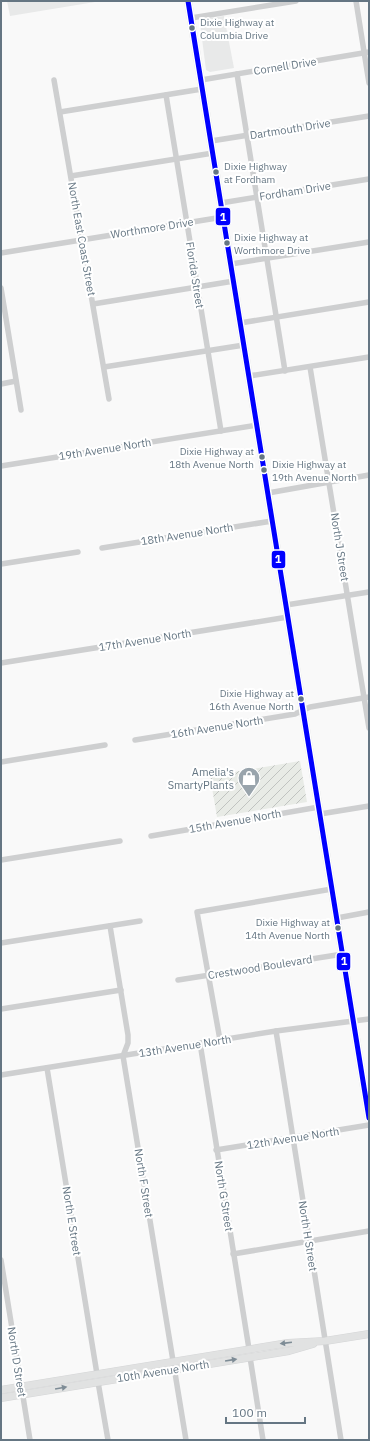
<svg xmlns="http://www.w3.org/2000/svg" width="370" height="1441" font-family="'IBM Plex Sans',sans-serif">
	<style>
		.built { fill: #e8e9e9 }
		.garden { fill: url(#garden-furrows) }
		.lines { fill: none; stroke-linecap: round; stroke-linejoin: round }
		.major-casing { stroke: #d5d6d7; stroke-width: 8 }
		.minor { stroke: #cecfd0; stroke-width: 5.5 }
		.major { stroke: #e1e2e2; stroke-width: 7 }
		.bus-1-casing { stroke: #fff; stroke-width: 8 }
		.bus-1 { stroke: #00f; stroke-width: 5 }
		.oneway { fill: #7e8c96 }
		.bus-dot { fill: #657683; stroke: #fff; stroke-width: 1.5 }
		.labels { text-anchor: middle; dominant-baseline: central; stroke-width: 4; stroke-linejoin: round; paint-order: stroke }
		.bus-label { font-size: 10px; fill: #657683; stroke: #fff; text-anchor: start }
		.street-label { font-size: 11px; fill: #657683; stroke: #fff }
		.poi-label { font-size: 11px; fill: #657683; stroke: #fff; text-anchor: end }
		.line-badge { stroke: #fff; stroke-width: 1.5 }
		.badge-label { font-size: 11px; text-anchor: middle; font-weight: bold; fill: #fff }
	</style>
	<defs>
		<pattern id="garden-furrows" width="10" height="10" patternUnits="userSpaceOnUse"><rect width="10" height="10" fill="#e8ebe6"/><path d="M-1 1l2-2M0 10L10 0M9 11l2-2" fill="none" stroke="#c0c3c0"/></pattern>
	</defs>
	<rect width="100%" height="100%" fill="#f9f9f9"/>
	<g class="built">
		<polygon points="7,1 101,1 10,16"/>
		<polygon points="224,16 234,68 210,72 206,70 200,23 203,19"/>
	</g>
	<polygon class="garden" points="300,761 307,802 217,817 210,776"/>
	<g class="lines">
		<g class="major-casing">
			<g id="major">
				<polyline points="188,1 369,1118"/>
				<polyline points="1,1390 288,1343 325,1341 369,1334"/>
				<polyline points="1,1398 289,1351 313,1344"/>
			</g>
		</g>
		<g class="minor">
			<polyline points="356,1 369,83"/>
			<polyline points="191,18 296,1"/>
			<polyline points="237,74 285,371"/>
			<polyline points="54,80 109,399"/>
			<polyline points="201,80 369,52"/>
			<polyline points="166,95 221,431"/>
			<polyline points="60,112 202,89"/>
			<polyline points="211,141 369,116"/>
			<polyline points="71,176 213,153"/>
			<polyline points="221,203 369,179"/>
			<polyline points="1,253 223,217"/>
			<polyline points="231,264 369,242"/>
			<polyline points="1,288 21,410"/>
			<polyline points="93,304 234,281"/>
			<polyline points="240,323 369,302"/>
			<polyline points="104,367 244,345"/>
			<polyline points="310,367 369,728"/>
			<polyline points="249,376 369,357"/>
			<polyline points="1,384 16,381"/>
			<polyline points="1,466 257,425"/>
			<polyline points="268,493 369,475"/>
			<polyline points="102,548 272,521"/>
			<polyline points="1,564 78,552"/>
			<polyline points="286,605 369,592"/>
			<polyline points="1,663 288,617"/>
			<polyline points="135,740 295,714 310,707 369,697"/>
			<polyline points="1,762 105,745"/>
			<polyline points="320,814 369,806"/>
			<polyline points="151,836 319,807"/>
			<polyline points="1,860 120,841"/>
			<polyline points="337,918 369,912"/>
			<polyline points="110,926 128,1035 128,1043 123,1056 186,1440"/>
			<polyline points="1,943 140,921"/>
			<polyline points="178,980 343,954"/>
			<polyline points="1,1009 121,990"/>
			<polyline points="276,1031 341,1440"/>
			<polyline points="220,1040 197,912 332,889"/>
			<polyline points="200,1043 249,1349"/>
			<polyline points="47,1068 97,1374"/>
			<polyline points="1,1075 276,1031 369,1019"/>
			<polyline points="216,1150 369,1125"/>
			<polyline points="233,1254 369,1231"/>
			<polyline points="1,1260 30,1440"/>
			<polyline points="250,1357 263,1440"/>
			<polyline points="98,1382 108,1440"/>
		</g>
		<use href="#major" class="major"/>
		<g class="bus-1-casing">
			<polyline id="bus-1" points="188,1 369,1118"/>
		</g>
		<use href="#bus-1" class="bus-1"/>
	</g>
	<defs><path id="oneway-solid" d="M-6-.8H1V-3.2L6.5 0L1 3.2V.8H-6Z"/></defs>
	<g class="oneway">
		<use href="#oneway-solid" transform="translate(286 1343) rotate(173)"/>
		<use href="#oneway-solid" transform="translate(231 1360) rotate(-9)"/>
		<use href="#oneway-solid" transform="translate(61 1388) rotate(-10)"/>
	</g>
	<defs>
		<g id="shop-pin" transform="scale(1.15)"><path d="M0 17L-7.5 6A9.5 9.5 0 1 1 7.5 6Z" fill="#99a4ac" stroke="#fff"/><path d="M-5-2.5h2.3a2.7 3.5 0 0 1 5.4 0H5L5.5 6h-11ZM-1.5-2.5h3a1.5 2.3 0 0 0-3 0Z" fill="#fff"/></g>
	</defs>
	<g fill-rule="evenodd">
		<use href="#shop-pin" x="249" y="778"/>
	</g>
	<g class="bus-dot">
		<circle cx="192" cy="28" r="3.5"/>
		<circle cx="216" cy="172" r="3.5"/>
		<circle cx="227" cy="243" r="3.5"/>
		<circle cx="262" cy="457" r="3.5"/>
		<circle cx="264" cy="470" r="3.5"/>
		<circle cx="301" cy="699" r="3.5"/>
		<circle cx="338" cy="928" r="3.5"/>
	</g>
	<g class="labels">
		<g class="bus-label">
			<text x="200" y="22">Dixie Highway at<tspan x="200" dy="13">Columbia Drive</tspan></text>
			<text x="224" y="166">Dixie Highway<tspan x="224" dy="13">at Fordham</tspan></text>
			<text x="234" y="237">Dixie Highway at<tspan x="234" dy="13">Worthmore Drive</tspan></text>
			<text x="254" y="451" text-anchor="end">Dixie Highway at<tspan x="254" dy="13">18th Avenue North</tspan></text>
			<text x="272" y="464">Dixie Highway at<tspan x="272" dy="13">19th Avenue North</tspan></text>
			<text x="294" y="693" text-anchor="end">Dixie Highway at<tspan x="294" dy="13">16th Avenue North</tspan></text>
			<text x="330" y="922" text-anchor="end">Dixie Highway at<tspan x="330" dy="13">14th Avenue North</tspan></text>
		</g>
		<g class="street-label">
			<text transform="translate(285 66) rotate(-9)">Cornell Drive</text>
			<text transform="translate(290 129) rotate(-9)">Dartmouth Drive</text>
			<text transform="translate(295 191) rotate(-9)">Fordham Drive</text>
			<text transform="translate(152 228) rotate(-9)">Worthmore Drive</text>
			<text transform="translate(82 239) rotate(80)">North East Coast Street</text>
			<text transform="translate(195 275) rotate(81)">Florida Street</text>
			<text transform="translate(105 449) rotate(-9)">19th Avenue North</text>
			<text transform="translate(187 534) rotate(-9)">18th Avenue North</text>
			<text transform="translate(340 547) rotate(81)">North J Street</text>
			<text transform="translate(145 640) rotate(-9)">17th Avenue North</text>
			<text transform="translate(217 727) rotate(-9)">16th Avenue North</text>
			<text transform="translate(235 821) rotate(-10)">15th Avenue North</text>
			<text transform="translate(260 967) rotate(-9)">Crestwood Boulevard</text>
			<text transform="translate(185 1046) rotate(-9)">13th Avenue North</text>
			<text transform="translate(293 1138) rotate(-9)">12th Avenue North</text>
			<text transform="translate(144 1183) rotate(81)">North F Street</text>
			<text transform="translate(224 1196) rotate(81)">North G Street</text>
			<text transform="translate(72 1221) rotate(81)">North E Street</text>
			<text transform="translate(308 1236) rotate(81)">North H Street</text>
			<text transform="translate(17 1362) rotate(81)">North D Street</text>
			<text transform="translate(163 1371) rotate(-9)">10th Avenue North</text>
		</g>
		<g class="poi-label">
			<text x="234" y="772">Amelia's<tspan x="234" dy="13">SmartyPlants</tspan></text>
		</g>
	</g>
	<g class="line-badge">
		<rect x="215" y="207" width="16" height="19" rx="4" fill="#00f"/>
		<rect x="271" y="550" width="15" height="19" rx="4" fill="#00f"/>
		<rect x="336" y="952" width="15" height="19" rx="4" fill="#00f"/>
	</g>
	<g class="badge-label">
		<text x="223" y="221">1</text>
		<text x="278" y="563">1</text>
		<text x="344" y="965">1</text>
	</g>
	<rect width="370" height="1441" fill="none" stroke="#657683" stroke-width="4"/>
	<path d="M226 1417v6h79v-6" fill="none" stroke="#657683" stroke-width="2"/>
	<text x="232" y="1417" font-size="12" fill="#657683" stroke="#ffffff" stroke-width="3" paint-order="stroke">100 m</text>
</svg>
